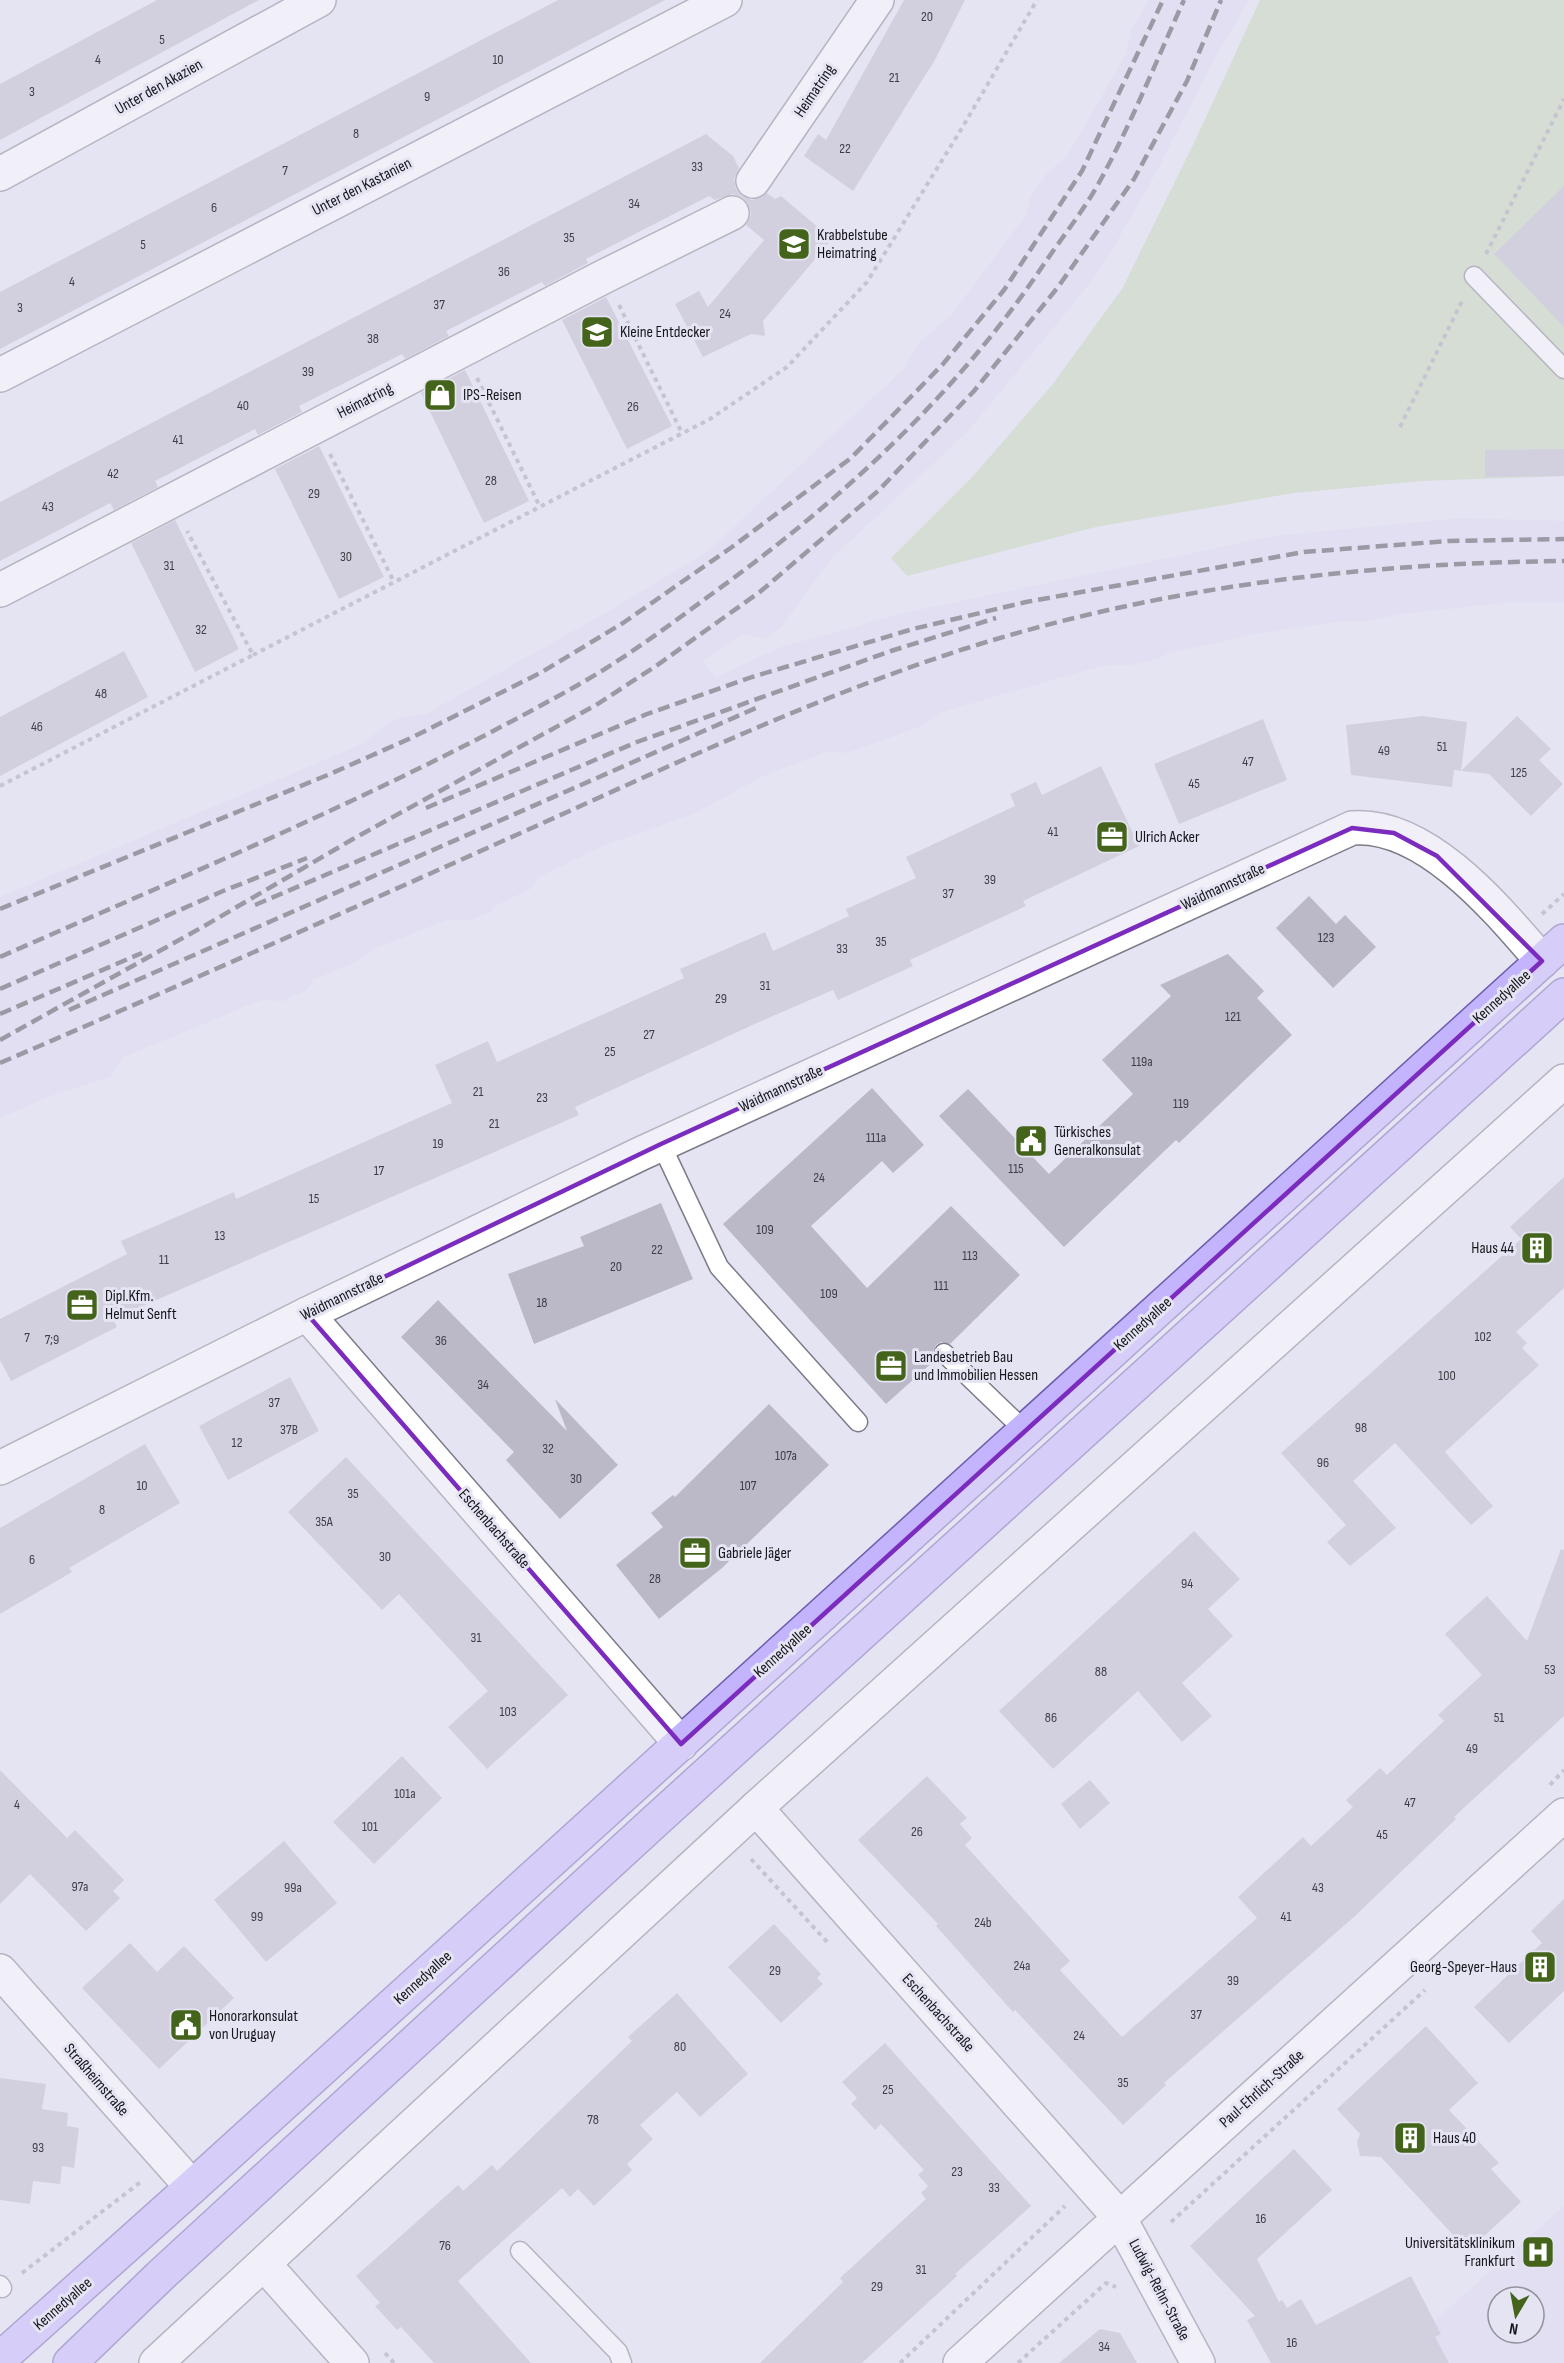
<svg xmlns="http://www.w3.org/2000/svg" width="1564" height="2363" font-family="'Sofia Sans Condensed',sans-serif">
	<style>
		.built { fill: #dcd9ef; fill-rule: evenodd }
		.green { fill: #c1d6b0 }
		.building { fill: #bbb9c8 }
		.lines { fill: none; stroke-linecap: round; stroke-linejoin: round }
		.service-casing { stroke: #7c7b88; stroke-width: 21 }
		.minor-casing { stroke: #7c7b88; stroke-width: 36 }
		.primary-casing { stroke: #6d5cae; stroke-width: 36 }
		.path { stroke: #9e9da9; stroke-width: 4; stroke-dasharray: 4.5 4.5; stroke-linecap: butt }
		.service { stroke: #fff; stroke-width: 18 }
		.minor { stroke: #fff; stroke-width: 33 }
		.primary { stroke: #c4b4fe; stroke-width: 33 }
		.rail { stroke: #3f3e45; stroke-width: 4.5; stroke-dasharray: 12 6; stroke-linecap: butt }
		.marked { fill: none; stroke: #7b2cbf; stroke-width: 4.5; stroke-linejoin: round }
		.labels { text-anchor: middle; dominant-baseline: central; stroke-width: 6; stroke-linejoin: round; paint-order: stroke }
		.number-label { font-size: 14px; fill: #3f3e46 }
		.street-label { font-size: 16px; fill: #16151a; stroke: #e5e4f3 }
		.poi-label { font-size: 16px; fill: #16151a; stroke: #e5e4f3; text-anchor: start }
	</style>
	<rect width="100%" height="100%" fill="#e5e4f3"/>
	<g class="built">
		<polygon points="1149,0 1249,0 1218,52 1153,178 1108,257 1083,292 967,432 831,559 781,627 765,639 744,634 702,661 716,677 784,646 908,612 1274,536 1461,518 1564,521 1564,602 1504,603 1400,614 1364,622 1340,621 1251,635 1169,653 1157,659 1131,665 1105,665 942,712 922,726 847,753 828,751 761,777 694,814 602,846 539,877 530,889 495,906 490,912 471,920 447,920 376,948 357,961 313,980 308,989 283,1001 261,1000 124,1057 110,1077 55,1094 0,1118 0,897 362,744 384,726 402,717 426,714 616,607 708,551 905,368 917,345 953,313 1026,215 1031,196 1049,171 1066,158 1126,54 1132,28"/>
		<path d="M 1564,2206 L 1564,2363 L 1387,2363 ZM 1498,2297 L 1534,2297 L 1534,2333 L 1498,2333 Z"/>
	</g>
	<polygon class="green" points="1260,0 1564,0 1564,476 1422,481 1294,493 1096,527 907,576 891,558 974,475 1052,385 1122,289 1194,143"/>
	<g class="building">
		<polygon points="157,0 259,0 0,140 0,84"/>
		<polygon points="558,0 665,0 0,349 0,292"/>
		<polygon points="904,0 965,0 936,58 853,191 804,156 818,134 826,140"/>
		<polygon points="706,134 733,156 739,168 734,179 736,189 742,196 752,200 767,193 775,199 781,196 832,239 763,321 765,336 751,334 703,357 675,304 699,291 708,307 764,240 746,225 751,214 748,204 743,198 733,194 715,200 709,196 586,259 588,263 545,286 542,282 446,331 449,336 405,359 402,354 299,406 302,412 258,435 255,429 155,481 158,487 114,510 110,503 0,561 0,502"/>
		<polygon points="1564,186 1564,327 1494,254"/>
		<polygon points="606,297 672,426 627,449 562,320"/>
		<polygon points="465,370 529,501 484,523 421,393"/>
		<polygon points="319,446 384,577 339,599 275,469"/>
		<polygon points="1564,449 1564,476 1485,477 1485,450"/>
		<polygon points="175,520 239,649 195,672 131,543"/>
		<polygon points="124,651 148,697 0,776 0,717"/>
		<polygon points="1423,716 1467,722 1461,771 1517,716 1551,749 1539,760 1563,784 1531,816 1489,774 1454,770 1452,787 1351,775 1346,725"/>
		<polygon points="1263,719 1287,780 1179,824 1154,764"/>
		<polygon points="1101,766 1139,846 1023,901 1026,906 910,960 913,966 838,1000 833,990 759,1022 575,1107 579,1115 113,1319 117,1327 11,1381 0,1360 0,1319 127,1254 121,1241 234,1192 236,1199 452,1103 435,1065 488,1041 497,1062 684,978 680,969 765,932 773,951 849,916 846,909 916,878 906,857 1015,806 1010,794 1036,782 1042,795"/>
		<polygon points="1309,896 1336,924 1345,915 1376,947 1333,988 1276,928"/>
		<polygon points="1228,954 1264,991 1257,998 1292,1035 1179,1143 1176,1140 1064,1247 939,1116 968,1089 1049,1174 1133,1094 1102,1060 1171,996 1160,985"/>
		<polygon points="872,1088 924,1145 893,1173 882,1161 811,1226 867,1288 951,1206 1020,1275 950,1344 941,1342 936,1345 933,1351 934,1361 886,1404 723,1224"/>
		<polygon points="1564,1177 1564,1288 1516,1332 1527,1343 1522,1348 1539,1365 1445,1452 1493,1506 1471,1525 1395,1443 1353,1481 1396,1528 1350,1566 1327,1542 1346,1525 1281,1453 1521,1239 1510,1227"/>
		<polygon points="661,1203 693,1279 534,1344 508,1274 584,1246 580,1237"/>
		<polygon points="438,1300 567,1431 555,1399 618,1465 560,1519 506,1460 514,1452 401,1337"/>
		<polygon points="290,1377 319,1431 228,1480 199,1426"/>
		<polygon points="769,1404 829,1465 722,1568 659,1619 616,1565 663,1527 651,1513 673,1495 675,1497"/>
		<polygon points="145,1444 180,1503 69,1568 72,1572 0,1614 0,1528"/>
		<polygon points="346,1457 568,1695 487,1769 448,1727 488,1691 399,1594 382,1610 288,1512"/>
		<polygon points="1194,1531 1240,1579 1208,1609 1233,1636 1182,1683 1212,1716 1182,1742 1138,1691 1053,1769 999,1711"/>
		<polygon points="1561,1549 1564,1550 1564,1716 1454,1817 1456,1819 1355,1916 1164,2083 1166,2085 1123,2125 1015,2010 1013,2012 936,1926 938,1924 858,1840 927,1776 967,1818 960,1824 972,1838 965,1845 1070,1961 1060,1970 1122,2037 1257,1918 1238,1897 1303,1837 1311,1846 1353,1807 1346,1800 1380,1768 1387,1775 1444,1721 1438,1715 1482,1675 1445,1634 1487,1596 1527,1641"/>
		<polygon points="402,1756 442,1798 374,1864 333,1822"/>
		<polygon points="0,1770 67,1838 75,1830 124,1880 113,1891 120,1898 86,1931 30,1874 0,1904"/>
		<polygon points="1090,1780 1110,1803 1080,1829 1061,1804"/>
		<polygon points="284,1841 337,1903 266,1962 214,1900"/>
		<polygon points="1564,1899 1564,1991 1509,2043 1474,2007 1542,1943 1531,1931"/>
		<polygon points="774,1924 821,1974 817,1978 823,1984 781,2023 728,1967"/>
		<polygon points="130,1943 157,1972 184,1946 234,1998 159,2069 82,1988"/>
		<polygon points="677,1993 748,2074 700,2117 677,2092 640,2125 653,2139 627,2164 632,2170 594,2206 578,2189 570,2197 562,2188 458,2281 531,2363 434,2363 401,2327 397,2330 375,2306 380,2303 356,2276 458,2185 463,2191 492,2165 497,2171 632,2041 628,2037"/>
		<polygon points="1426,2026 1478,2083 1449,2110 1499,2163 1491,2169 1521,2202 1468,2251 1381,2157 1360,2156 1357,2142 1360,2134 1337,2109"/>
		<polygon points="885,2043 1031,2206 955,2274 957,2276 862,2363 760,2363 843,2282 840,2278 926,2199 921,2193 928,2186 918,2175 924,2170 881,2124 875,2130 851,2104 857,2098 842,2082"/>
		<polygon points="0,2078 46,2084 42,2109 68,2113 67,2126 79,2128 74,2168 62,2166 60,2184 33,2181 30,2204 0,2200"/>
		<polygon points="1294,2149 1332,2190 1257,2259 1279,2302 1282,2300 1287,2308 1301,2299 1316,2325 1411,2276 1441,2334 1435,2337 1449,2363 1271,2363 1247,2320 1255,2316 1190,2246"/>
		<polygon points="1100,2329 1120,2333 1137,2363 1059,2363"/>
	</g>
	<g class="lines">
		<g class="service-casing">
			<g id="service">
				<polyline points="1474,276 1564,369"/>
				<polyline points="661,1144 719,1267 858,1422"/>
				<polyline points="944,1353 1025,1431"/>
				<polyline points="520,2251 618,2352 622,2363"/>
				<polyline points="0,2285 2,2288"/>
			</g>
		</g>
		<g class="minor-casing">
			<g id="minor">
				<polyline points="0,174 319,0"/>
				<polyline points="753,181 877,0"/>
				<polyline points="0,375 725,0"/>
				<polyline points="0,590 605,276 732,213"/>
				<polyline points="307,1314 681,1744"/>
				<path d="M 0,1468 L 307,1314 L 640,1154 L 1352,828 C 1426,822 1498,910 1542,961"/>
				<polyline points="756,1808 1119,2217 1198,2363"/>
				<polyline points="0,1971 192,2187"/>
				<polyline points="264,2264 352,2363"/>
				<polyline points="156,2363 756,1808 1564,1081"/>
				<polyline points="960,2363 1564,1815"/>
			</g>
		</g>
		<g class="primary-casing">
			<g id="primary">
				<polyline points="0,2359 192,2187 1564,941"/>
				<polyline points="70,2363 160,2276 654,1822 1564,995"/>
			</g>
		</g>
		<g class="path">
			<polyline points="1486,254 1564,99"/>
			<polyline points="619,305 682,433"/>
			<polyline points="477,378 540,507"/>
			<polyline points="1400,427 1462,301"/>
			<polyline points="330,454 394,582"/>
			<polyline points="253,655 710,419 787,367 867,282 962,128 1037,0"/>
			<polyline points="0,786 253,655 187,531"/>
			<polyline points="1542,914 1564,894"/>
			<polyline points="1550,1785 1564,1770"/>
			<polyline points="751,1859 829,1944"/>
			<polyline points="1171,2222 1425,1990"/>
			<polyline points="22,2273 142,2181"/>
			<polyline points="385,2353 394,2363"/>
			<polyline points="900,2363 1065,2206"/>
			<polyline points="1018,2363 1106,2283 1116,2287"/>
		</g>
		<use href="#service" class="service"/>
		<use href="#minor" class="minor"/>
		<use href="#primary" class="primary"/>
		<g class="rail">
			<polyline points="426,808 647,714 752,677 913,629 1026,602 1304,552 1448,541 1564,539"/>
			<polyline points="255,905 637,742 891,651 996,618"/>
			<polyline points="0,909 330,774 411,738 542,672 623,623 732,547 851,458 943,364 1004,290 1082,171 1163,0"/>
			<path d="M 0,957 C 195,871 392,790 578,685 C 624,659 667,627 709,596 C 838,503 955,397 1044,264 C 1063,236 1085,209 1101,179 C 1132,122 1157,59 1184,0"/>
			<polyline points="0,989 223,891 307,858"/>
			<polyline points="69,1010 756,708"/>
			<polyline points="0,1014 142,953"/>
			<polyline points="0,1040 206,925 353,839 596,705 656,666 761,591 878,491 974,391 1058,287 1134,179 1187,81 1221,0"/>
			<path d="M 0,1063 C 179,986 356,907 534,827 C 676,763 816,697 964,649 C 1158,587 1362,563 1564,561"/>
		</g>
	</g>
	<path d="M0 0H1564V2363H0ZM 1352,828 L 1394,833 L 1437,856 L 1542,961 L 681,1744 L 307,1314 L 661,1144 Z" fill="#e5e4f3" fill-opacity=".55" fill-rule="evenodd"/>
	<path class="marked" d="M 1352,828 L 1394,833 L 1437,856 L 1542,961 L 681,1744 L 307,1314 L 661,1144 Z"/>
	<defs>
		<g id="school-square" transform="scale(1.725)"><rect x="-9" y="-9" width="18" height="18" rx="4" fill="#43641a" stroke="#e5e4f3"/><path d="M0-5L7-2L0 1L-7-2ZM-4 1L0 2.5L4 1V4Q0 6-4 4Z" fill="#fff"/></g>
		<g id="shop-square" transform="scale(1.725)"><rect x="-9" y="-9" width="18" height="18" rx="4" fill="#43641a" stroke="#e5e4f3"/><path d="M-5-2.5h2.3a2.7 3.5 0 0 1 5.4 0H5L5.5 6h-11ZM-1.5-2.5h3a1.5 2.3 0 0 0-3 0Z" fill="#fff"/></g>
		<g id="office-square" transform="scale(1.725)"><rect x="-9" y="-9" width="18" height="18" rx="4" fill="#43641a" stroke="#e5e4f3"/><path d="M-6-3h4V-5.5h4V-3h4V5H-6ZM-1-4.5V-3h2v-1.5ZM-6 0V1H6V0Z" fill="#fff"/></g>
		<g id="civic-square" transform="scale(1.725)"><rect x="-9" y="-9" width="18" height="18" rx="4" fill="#43641a" stroke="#e5e4f3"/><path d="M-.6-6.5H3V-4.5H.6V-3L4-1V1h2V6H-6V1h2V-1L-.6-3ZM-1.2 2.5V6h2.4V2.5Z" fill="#fff"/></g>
		<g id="building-square" transform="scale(1.725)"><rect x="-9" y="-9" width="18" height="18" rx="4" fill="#43641a" stroke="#e5e4f3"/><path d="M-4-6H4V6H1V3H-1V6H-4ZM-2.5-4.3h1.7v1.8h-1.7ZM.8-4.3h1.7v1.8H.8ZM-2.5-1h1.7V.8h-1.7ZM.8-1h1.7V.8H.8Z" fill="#fff"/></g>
		<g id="hospital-square" transform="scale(1.725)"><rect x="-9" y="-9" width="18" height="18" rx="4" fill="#43641a" stroke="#e5e4f3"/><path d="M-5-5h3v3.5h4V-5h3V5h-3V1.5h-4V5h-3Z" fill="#fff"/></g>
	</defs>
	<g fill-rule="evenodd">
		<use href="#school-square" x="794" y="244"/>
		<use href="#school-square" x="597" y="332"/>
		<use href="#shop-square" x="440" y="395"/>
		<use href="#office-square" x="1112" y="837"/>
		<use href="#civic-square" x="1031" y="1141"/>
		<use href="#building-square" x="1537" y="1248"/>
		<use href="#office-square" x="82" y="1305"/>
		<use href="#office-square" x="891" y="1366"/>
		<use href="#office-square" x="695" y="1553"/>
		<use href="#building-square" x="1540" y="1967"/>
		<use href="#civic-square" x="186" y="2025"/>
		<use href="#building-square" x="1410" y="2138"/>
		<use href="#hospital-square" x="1538" y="2252"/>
	</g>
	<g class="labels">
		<g class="number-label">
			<text x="927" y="16">20</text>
			<text x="162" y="39">5</text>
			<text x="98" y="59">4</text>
			<text x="498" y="59">10</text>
			<text x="894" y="77">21</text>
			<text x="32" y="91">3</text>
			<text x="427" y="96">9</text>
			<text x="356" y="133">8</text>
			<text x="845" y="148">22</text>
			<text x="697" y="166">33</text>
			<text x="285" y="170">7</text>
			<text x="634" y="203">34</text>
			<text x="214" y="207">6</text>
			<text x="569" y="237">35</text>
			<text x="143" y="244">5</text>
			<text x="504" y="271">36</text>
			<text x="72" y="281">4</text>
			<text x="439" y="304">37</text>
			<text x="20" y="307">3</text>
			<text x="725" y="313">24</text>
			<text x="373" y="338">38</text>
			<text x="308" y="371">39</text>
			<text x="243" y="405">40</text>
			<text x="633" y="406">26</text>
			<text x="178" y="439">41</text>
			<text x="113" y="473">42</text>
			<text x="491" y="480">28</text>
			<text x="314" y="493">29</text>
			<text x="48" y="506">43</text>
			<text x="346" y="556">30</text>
			<text x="169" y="565">31</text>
			<text x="201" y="629">32</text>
			<text x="101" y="693">48</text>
			<text x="37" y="726">46</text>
			<text x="1442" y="746">51</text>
			<text x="1384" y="750">49</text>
			<text x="1248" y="761">47</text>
			<text x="1519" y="772">125</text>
			<text x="1194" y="783">45</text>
			<text x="1053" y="831">41</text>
			<text x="990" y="879">39</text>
			<text x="948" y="893">37</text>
			<text x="1326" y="937">123</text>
			<text x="881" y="941">35</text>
			<text x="842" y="948">33</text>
			<text x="765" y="985">31</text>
			<text x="721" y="998">29</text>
			<text x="1233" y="1016">121</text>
			<text x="649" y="1034">27</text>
			<text x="610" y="1051">25</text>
			<text x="1142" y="1061">119a</text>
			<text x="478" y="1091">21</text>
			<text x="542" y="1097">23</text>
			<text x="1181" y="1103">119</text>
			<text x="494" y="1123">21</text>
			<text x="876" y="1137">111a</text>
			<text x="438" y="1143">19</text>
			<text x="1016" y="1168">115</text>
			<text x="379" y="1170">17</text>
			<text x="819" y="1177">24</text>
			<text x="314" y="1198">15</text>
			<text x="765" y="1229">109</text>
			<text x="220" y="1235">13</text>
			<text x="657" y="1249">22</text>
			<text x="970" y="1255">113</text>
			<text x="164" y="1259">11</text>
			<text x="616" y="1266">20</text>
			<text x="941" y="1285">111</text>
			<text x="829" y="1293">109</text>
			<text x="542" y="1302">18</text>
			<text x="1483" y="1336">102</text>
			<text x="27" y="1337">7</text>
			<text x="52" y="1339">7;9</text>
			<text x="441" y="1340">36</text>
			<text x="1447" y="1375">100</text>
			<text x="483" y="1384">34</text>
			<text x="274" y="1402">37</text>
			<text x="1361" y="1427">98</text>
			<text x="289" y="1429">37B</text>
			<text x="237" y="1442">12</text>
			<text x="548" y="1448">32</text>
			<text x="786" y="1455">107a</text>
			<text x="1323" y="1462">96</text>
			<text x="576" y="1478">30</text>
			<text x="142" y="1485">10</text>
			<text x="748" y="1485">107</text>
			<text x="353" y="1493">35</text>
			<text x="102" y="1509">8</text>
			<text x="324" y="1521">35A</text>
			<text x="385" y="1556">30</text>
			<text x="32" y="1559">6</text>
			<text x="655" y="1578">28</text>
			<text x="1187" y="1583">94</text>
			<text x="476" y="1637">31</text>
			<text x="1550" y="1669">53</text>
			<text x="1101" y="1671">88</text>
			<text x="508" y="1711">103</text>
			<text x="1051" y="1717">86</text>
			<text x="1499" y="1717">51</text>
			<text x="1472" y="1748">49</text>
			<text x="405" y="1793">101a</text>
			<text x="1410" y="1802">47</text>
			<text x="17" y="1804">4</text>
			<text x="370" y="1826">101</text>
			<text x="917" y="1831">26</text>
			<text x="1382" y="1834">45</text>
			<text x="80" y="1886">97a</text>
			<text x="293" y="1887">99a</text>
			<text x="1318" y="1887">43</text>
			<text x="257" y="1916">99</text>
			<text x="1286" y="1916">41</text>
			<text x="983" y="1922">24b</text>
			<text x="1022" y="1965">24a</text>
			<text x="775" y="1970">29</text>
			<text x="1233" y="1980">39</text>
			<text x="1196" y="2014">37</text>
			<text x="1079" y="2035">24</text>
			<text x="680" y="2046">80</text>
			<text x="1123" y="2082">35</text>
			<text x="888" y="2089">25</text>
			<text x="593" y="2119">78</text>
			<text x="38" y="2147">93</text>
			<text x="957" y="2171">23</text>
			<text x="994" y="2187">33</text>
			<text x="1261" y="2218">16</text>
			<text x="445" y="2245">76</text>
			<text x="921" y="2269">31</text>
			<text x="877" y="2286">29</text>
			<text x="1292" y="2342">16</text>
			<text x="1104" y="2346">34</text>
		</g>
		<g class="street-label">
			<text transform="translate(159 87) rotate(-29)">Unter den Akazien</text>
			<text transform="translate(815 91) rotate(-56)">Heimatring</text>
			<text transform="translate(362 187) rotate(-27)">Unter den Kastanien</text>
			<text transform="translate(365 401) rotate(-27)">Heimatring</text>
			<text transform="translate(1223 887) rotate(-25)">Waidmannstraße</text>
			<text transform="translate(1502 997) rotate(-42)">Kennedyallee</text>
			<text transform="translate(781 1089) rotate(-25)">Waidmannstraße</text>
			<text transform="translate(342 1297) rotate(-26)">Waidmannstraße</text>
			<text transform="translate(1143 1324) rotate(-42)">Kennedyallee</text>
			<text transform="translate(494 1529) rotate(49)">Eschenbachstraße</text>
			<text transform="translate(783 1651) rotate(-42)">Kennedyallee</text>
			<text transform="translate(423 1978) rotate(-42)">Kennedyallee</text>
			<text transform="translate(938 2013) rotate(48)">Eschenbachstraße</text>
			<text transform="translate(96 2080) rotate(49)">Straßheimstraße</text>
			<text transform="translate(1262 2089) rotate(-42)">Paul-Ehrlich-Straße</text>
			<text transform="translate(1159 2290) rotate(62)">Ludwig-Rehn-Straße</text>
			<text transform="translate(63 2304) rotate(-41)">Kennedyallee</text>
		</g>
		<g class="poi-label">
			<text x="817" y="235">Krabbelstube<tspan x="817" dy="18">Heimatring</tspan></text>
			<text x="620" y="332">Kleine Entdecker</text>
			<text x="463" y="395">IPS-Reisen</text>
			<text x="1135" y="837">Ulrich Acker</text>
			<text x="1054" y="1132">Türkisches<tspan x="1054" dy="18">Generalkonsulat</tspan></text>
			<text x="1514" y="1248" text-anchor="end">Haus 44</text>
			<text x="105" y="1296">Dipl.Kfm.<tspan x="105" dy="18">Helmut Senft</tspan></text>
			<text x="914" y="1357">Landesbetrieb Bau<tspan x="914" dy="18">und Immobilien Hessen</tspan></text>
			<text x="718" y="1553">Gabriele Jäger</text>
			<text x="1517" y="1967" text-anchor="end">Georg-Speyer-Haus</text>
			<text x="209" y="2016">Honorarkonsulat<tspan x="209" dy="18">von Uruguay</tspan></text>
			<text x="1433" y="2138">Haus 40</text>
			<text x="1515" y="2243" text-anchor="end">Universitätsklinikum<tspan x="1515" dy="18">Frankfurt</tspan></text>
		</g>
	</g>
	<g transform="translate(1516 2315) rotate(190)"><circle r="28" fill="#e5e4f3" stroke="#92919c" stroke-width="1.5"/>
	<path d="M0-4.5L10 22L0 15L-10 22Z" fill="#43641a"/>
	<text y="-9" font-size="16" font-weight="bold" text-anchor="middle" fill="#16151a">N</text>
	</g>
</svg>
